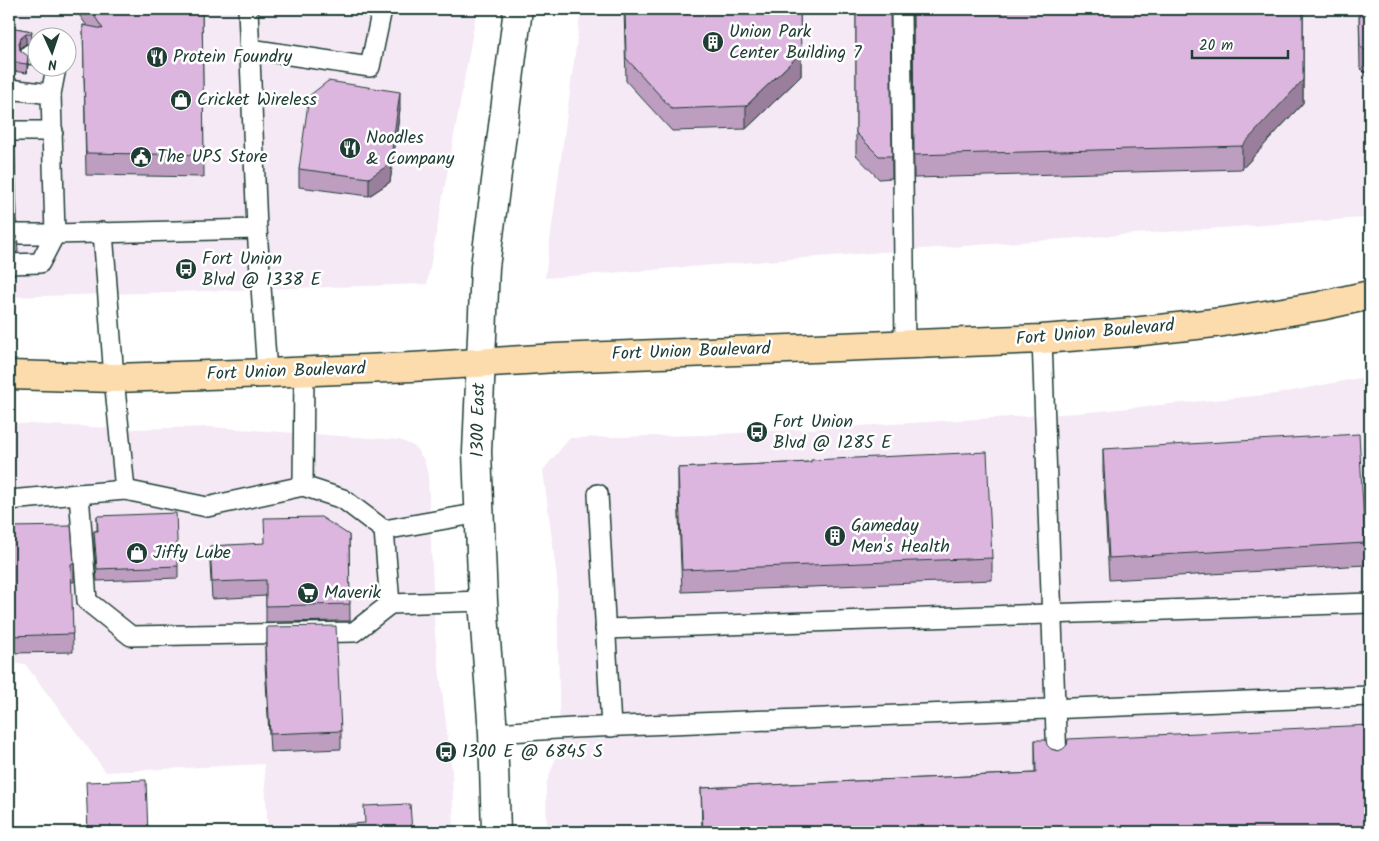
<svg xmlns="http://www.w3.org/2000/svg" width="1379" height="841" font-family="Kalam,sans-serif">
	<style>
		.built { fill: #f4e9f5; fill-rule: evenodd }
		.lines { fill: none; stroke-linecap: round; stroke-linejoin: round }
		.lane-casing { stroke: #1f3d34; stroke-width: 22 }
		.secondary-casing { stroke: #1f3d34; stroke-width: 31 }
		.primary-casing { stroke: #1f3d34; stroke-width: 31 }
		.lane { stroke: #fff; stroke-width: 19 }
		.secondary { stroke: #fff; stroke-width: 28 }
		.primary { stroke: #fcdcac; stroke-width: 28 }
		.wall { fill: #bd9dc0; stroke: #1f3d34 }
		.shaded-wall { fill: #9a7f9c; stroke: #1f3d34 }
		.building { fill: #dcb6df; stroke: #1f3d34 }
		.labels { text-anchor: middle; dominant-baseline: central; stroke-width: 5; stroke-linejoin: round; paint-order: stroke }
		.poi-label { font-size: 18px; fill: #1f3d34; stroke: #fff; text-anchor: start }
		.street-label { font-size: 18px; fill: #1f3d34; stroke: #fff }
	</style>
	<rect width="100%" height="100%" fill="#fff"/>
	<filter id="ink" filterUnits="userSpaceOnUse"><feTurbulence type="fractalNoise" baseFrequency=".02" numOctaves="2"/><feDisplacementMap in="SourceGraphic" scale="10" xChannelSelector="R" yChannelSelector="G"/><feConvolveMatrix kernelMatrix="1 2 1 2 8 2 1 2 1" color-interpolation-filters="sRGB"/></filter>
	<g filter="url(#ink)">
		<g class="built">
			<path d="M 9,9 L 477,9 L 427,284 L 9,297 ZM 38,38 L 68,38 L 68,68 L 38,68 Z"/>
			<polygon points="581,9 1370,9 1370,215 1364,218 935,248 545,278"/>
			<polygon points="1370,376 1370,832 547,832 546,784 560,747 557,578 543,470 570,438 703,435 1078,413 1276,394"/>
			<polygon points="9,423 133,429 209,427 400,440 415,447 424,460 428,475 435,635 452,772 454,832 268,832 264,764 106,772 25,664 9,664"/>
		</g>
		<g class="lines">
			<g class="lane-casing">
				<g id="lane">
					<polyline points="248,9 257,229"/>
					<polyline points="901,9 905,345"/>
					<polyline points="250,49 370,67 382,9"/>
					<polyline points="30,54 38,55"/>
					<polyline points="9,89 51,94 55,234 257,229 267,373"/>
					<polyline points="51,94 56,68"/>
					<polyline points="14,131 53,131"/>
					<polyline points="9,264 40,263 55,234 17,234"/>
					<polyline points="1042,339 1057,762"/>
					<polyline points="303,486 304,371"/>
					<polyline points="125,490 207,507 303,486 343,499 384,530 390,604 483,601"/>
					<polyline points="79,494 87,601 131,636 354,632 390,604"/>
					<polyline points="598,494 611,727"/>
					<polyline points="9,500 125,490 114,378 103,232"/>
					<polyline points="384,530 480,513"/>
					<polyline points="605,629 1370,603"/>
					<polyline points="493,733 573,728 1370,696"/>
				</g>
			</g>
			<g class="secondary-casing">
				<polyline id="secondary" points="496,832 493,733 483,601 477,452 485,267 518,9"/>
			</g>
			<g class="primary-casing">
				<polyline id="primary" points="9,375 114,378 267,373 412,367 556,358 1042,339 1133,332 1223,322 1320,306 1370,295"/>
			</g>
			<use href="#lane" class="lane"/>
			<use href="#secondary" class="secondary"/>
			<use href="#primary" class="primary"/>
		</g>
		<g class="wall">
			<polygon points="75,9 202,9 204,177 86,175 83,25 87,26"/>
			<polygon points="624,9 800,9 801,76 746,129 672,131 626,81"/>
			<polygon points="856,9 890,9 892,178 879,179 856,155"/>
			<polygon points="912,9 1303,9 1303,103 1242,169 914,178"/>
			<polygon points="1359,9 1370,9 1370,78 1360,68"/>
			<polygon points="9,27 32,31 31,43 26,44 21,47 20,50 28,65 27,73 12,71 12,78 9,78"/>
			<polygon points="400,109 390,182 369,196 299,187 299,169"/>
			<polygon points="9,232 11,234 17,236 18,252 9,254"/>
			<polygon points="1103,449 1365,543 1365,565 1109,580 1103,471"/>
			<polygon points="811,462 992,558 992,580 682,592 678,490 678,468"/>
			<polygon points="97,516 178,566 178,578 97,581 94,543 94,531 97,531"/>
			<polygon points="9,527 74,564 74,582 71,582 73,652 9,653"/>
			<polygon points="349,535 350,621 266,622 266,596 212,599 210,563 210,546 264,544"/>
			<polygon points="267,627 341,731 341,749 270,752 265,664 265,646 267,646"/>
			<polygon points="1035,740 1047,745 1051,749 1370,832 702,832 701,788 1035,773"/>
		</g>
		<g class="shaded-wall">
			<polygon points="1303,9 1303,103 1242,169 1242,146"/>
			<polygon points="26,34 26,44 21,47 19,52 19,43 21,38"/>
			<polygon points="801,53 801,76 746,129 746,106"/>
			<polygon points="28,56 28,65 27,73 27,64"/>
			<polygon points="400,92 400,109 390,182 369,196 369,178"/>
			<polygon points="13,111 13,120 9,123 9,113"/>
			<polygon points="17,214 17,223 11,225 9,227 9,218 11,215"/>
		</g>
		<g class="building">
			<polygon points="90,9 202,9 204,155 86,153 83,25 103,29"/>
			<polygon points="625,9 800,9 801,53 746,106 672,109 626,58"/>
			<polygon points="856,9 890,9 892,156 879,156 856,133"/>
			<polygon points="913,9 1303,9 1303,80 1242,146 914,155"/>
			<polygon points="1359,9 1370,9 1370,55 1360,46"/>
			<polygon points="9,27 32,31 31,34 26,34 21,38 19,43 20,50 28,56 27,64 11,62 12,69 9,69"/>
			<polygon points="328,81 400,92 390,164 369,178 299,169 309,96"/>
			<polygon points="9,90 12,92 13,111 9,113"/>
			<polygon points="9,132 14,133 17,214 11,215 9,218"/>
			<polygon points="9,232 11,234 17,236 18,243 9,244"/>
			<polygon points="1359,434 1365,543 1109,558 1103,449"/>
			<polygon points="987,452 992,558 682,570 678,468 811,462 811,460"/>
			<polygon points="176,513 178,566 97,569 94,531 98,531 97,516"/>
			<polygon points="321,517 349,535 350,604 266,606 266,580 212,582 210,546 265,543 264,518"/>
			<polygon points="71,526 74,564 71,564 73,634 9,636 9,527"/>
			<polygon points="336,626 341,731 270,734 265,646 267,646 267,627"/>
			<polygon points="1370,725 1370,832 703,832 701,788 1036,773 1035,740 1046,740 1047,745 1051,749 1058,751 1063,749 1067,745 1068,739"/>
			<polygon points="146,780 148,832 88,832 86,782"/>
			<polygon points="410,804 412,832 338,832 337,825 365,823 364,806"/>
		</g>
	</g>
	<defs>
		<g id="building-disc" transform="scale(1.125)"><circle r="9.5" fill="#1f3d34" stroke="#fff"/><path d="M-4-6H4V6H1V3H-1V6H-4ZM-2.5-4.3h1.7v1.8h-1.7ZM.8-4.3h1.7v1.8H.8ZM-2.5-1h1.7V.8h-1.7ZM.8-1h1.7V.8H.8Z" fill="#fff"/></g>
		<g id="restaurant-disc" transform="scale(1.125)"><circle r="9.5" fill="#1f3d34" stroke="#fff"/><path d="M-5-6h1v4h1v-4h1v4h1v-4h1v5L-1.5 .5V6h-2V.5L-5-1ZM5-6V6H3V1.5H1.5Q1.5-4 5-6Z" fill="#fff"/></g>
		<g id="shop-disc" transform="scale(1.125)"><circle r="9.5" fill="#1f3d34" stroke="#fff"/><path d="M-5-2.5h2.3a2.7 3.5 0 0 1 5.4 0H5L5.5 6h-11ZM-1.5-2.5h3a1.5 2.3 0 0 0-3 0Z" fill="#fff"/></g>
		<g id="civic-disc" transform="scale(1.125)"><circle r="9.5" fill="#1f3d34" stroke="#fff"/><path d="M-.6-6.5H3V-4.5H.6V-3L4-1V1h2V6H-6V1h2V-1L-.6-3ZM-1.2 2.5V6h2.4V2.5Z" fill="#fff"/></g>
		<g id="bus-disc" transform="scale(1.125)"><circle r="9.5" fill="#1f3d34" stroke="#fff"/><path d="M-5-6H5V4H4V6H2V4H-2V6H-4V4H-5ZM-3.5-4V0h7V-4ZM-3.5 1.2v1.5H-2V1.2ZM2 1.2v1.5H3.5V1.2Z" fill="#fff"/></g>
		<g id="supermarket-disc" transform="scale(1.125)"><circle r="9.5" fill="#1f3d34" stroke="#fff"/><path d="M-6-5.5h2.5l.6 2H6L4.5 2H-2.5L-4.4-4H-6ZM-1.5 3.2a1.3 1.3 0 1 0 .1 0ZM3 3.2a1.3 1.3 0 1 0 .1 0Z" fill="#fff"/></g>
	</defs>
	<g fill-rule="evenodd">
		<use href="#building-disc" x="713" y="42"/>
		<use href="#restaurant-disc" x="157" y="57"/>
		<use href="#shop-disc" x="181" y="100"/>
		<use href="#restaurant-disc" x="350" y="148"/>
		<use href="#civic-disc" x="141" y="157"/>
		<use href="#bus-disc" x="186" y="269"/>
		<use href="#bus-disc" x="757" y="432"/>
		<use href="#building-disc" x="835" y="536"/>
		<use href="#shop-disc" x="137" y="553"/>
		<use href="#supermarket-disc" x="308" y="593"/>
		<use href="#bus-disc" x="446" y="752"/>
	</g>
	<g class="labels">
		<g class="poi-label">
			<text x="729" y="32">Union Park<tspan x="729" dy="21">Center Building 7</tspan></text>
			<text x="173" y="57">Protein Foundry</text>
			<text x="197" y="100">Cricket Wireless</text>
			<text x="366" y="138">Noodles<tspan x="366" dy="21">&amp; Company</tspan></text>
			<text x="157" y="157">The UPS Store</text>
			<text x="202" y="259">Fort Union<tspan x="202" dy="21">Blvd @ 1338 E</tspan></text>
			<text x="773" y="422">Fort Union<tspan x="773" dy="21">Blvd @ 1285 E</tspan></text>
			<text x="851" y="526">Gameday<tspan x="851" dy="21">Men's Health</tspan></text>
			<text x="153" y="553">Jiffy Lube</text>
			<text x="324" y="593">Maverik</text>
			<text x="462" y="752">1300 E @ 6845 S</text>
		</g>
		<g class="street-label">
			<text transform="translate(1095 333) rotate(-5)">Fort Union Boulevard</text>
			<text transform="translate(691 352) rotate(-2)">Fort Union Boulevard</text>
			<text transform="translate(286 372) rotate(-2)">Fort Union Boulevard</text>
			<text transform="translate(479 420) rotate(-89)">1300 East</text>
		</g>
	</g>
	<rect width="1379" height="841" fill="none" stroke="#fff" stroke-width="30"/>
	<rect x="15" y="15" width="1349" height="811" fill="none" stroke="#1f3d34" stroke-width="2" filter="url(#ink)"/>
	<g transform="translate(52 52) rotate(177)"><circle r="24" fill="#ffffff" stroke="#a5b1ae"/>
	<path d="M0-4L9 19L0 12L-9 19Z" fill="#1f3d34"/>
	<text y="-8" font-size="14" font-weight="bold" text-anchor="middle" fill="#1f3d34">N</text>
	</g>
	<path d="M1192 50v8h96v-8" fill="none" stroke="#1f3d34" stroke-width="2.5"/>
	<text x="1199" y="50" font-size="15" fill="#1f3d34" stroke="#ffffff" stroke-width="4" paint-order="stroke">20 m</text>
</svg>
